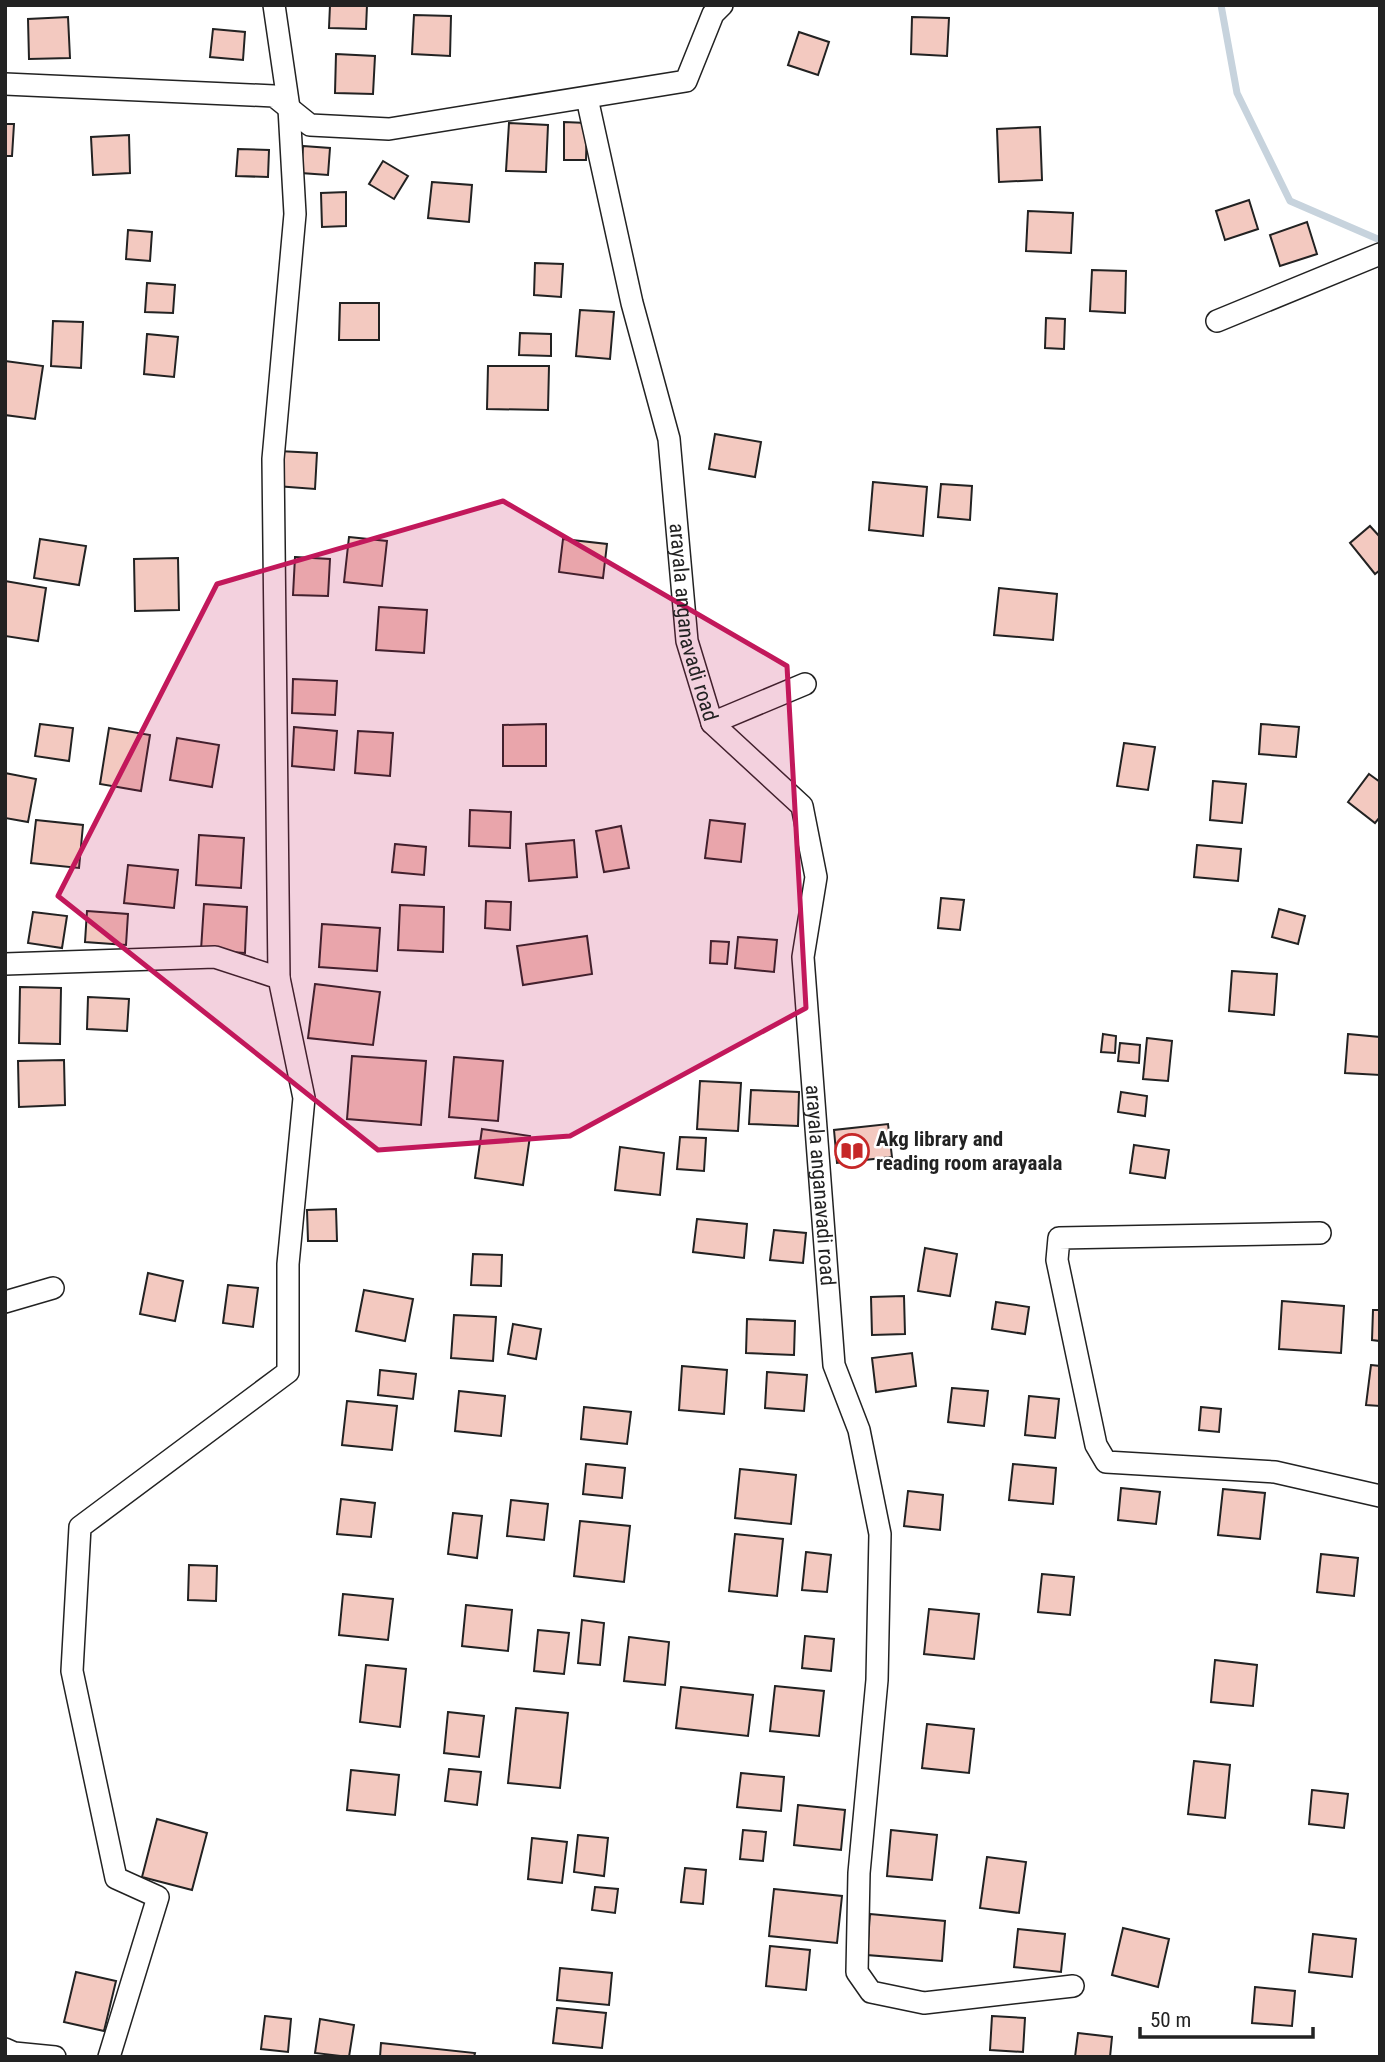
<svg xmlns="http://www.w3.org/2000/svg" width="1385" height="2062" font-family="'Roboto Condensed',sans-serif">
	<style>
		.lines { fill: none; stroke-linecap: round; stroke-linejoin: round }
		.stream { stroke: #c7d3dd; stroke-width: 7 }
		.building { fill: #f3c9c0; stroke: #222; stroke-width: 2 }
		.street-casing { stroke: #222; stroke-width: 24 }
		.street { stroke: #fff; stroke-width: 21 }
		.marked { fill: #c2185b; fill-opacity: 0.2; stroke: #c2185b; stroke-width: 5; stroke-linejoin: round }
		.labels { text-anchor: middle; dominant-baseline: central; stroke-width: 5; stroke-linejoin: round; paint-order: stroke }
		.street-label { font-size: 21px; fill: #222; stroke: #fff }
		.poi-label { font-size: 21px; font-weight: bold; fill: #222; stroke: #fff; text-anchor: start }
	</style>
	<rect width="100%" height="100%" fill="#fff"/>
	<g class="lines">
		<polyline class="stream" points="1221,5 1237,93 1290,201 1380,240"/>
	</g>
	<g class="building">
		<polygon points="330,5 367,5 366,29 329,28"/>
		<polygon points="414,15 451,16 450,56 412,54"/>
		<polygon points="68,17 70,58 29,59 28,19"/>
		<polygon points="912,17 949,18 947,56 911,54"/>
		<polygon points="213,29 245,32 243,60 210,57"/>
		<polygon points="799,32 829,42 818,75 788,65"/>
		<polygon points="336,54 375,56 373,94 335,93"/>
		<polygon points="564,122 587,123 586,160 564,160"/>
		<polygon points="509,123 548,125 546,172 506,171"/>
		<polygon points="5,124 14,124 12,156 5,156"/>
		<polygon points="1040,127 1042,180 999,182 997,129"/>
		<polygon points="129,135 130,173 93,175 91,137"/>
		<polygon points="303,146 330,148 328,175 301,173"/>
		<polygon points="238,149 269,150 268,177 236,176"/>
		<polygon points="383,161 408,176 394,199 369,184"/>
		<polygon points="432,182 472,185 469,222 428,218"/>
		<polygon points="346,192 346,226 322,227 321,193"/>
		<polygon points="1249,200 1258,229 1225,240 1216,211"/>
		<polygon points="1028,211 1073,213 1071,253 1026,251"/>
		<polygon points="1307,222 1317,254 1280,266 1270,235"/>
		<polygon points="128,230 152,232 150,261 126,259"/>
		<polygon points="535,263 563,264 561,297 534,295"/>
		<polygon points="1092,270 1126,271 1125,313 1090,311"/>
		<polygon points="147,283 175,285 173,313 145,312"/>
		<polygon points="340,303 379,303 379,340 339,340"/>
		<polygon points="580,310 614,312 610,359 576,356"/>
		<polygon points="1046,318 1065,319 1064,349 1045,348"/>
		<polygon points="53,321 83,322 81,368 51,366"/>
		<polygon points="520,333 551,334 551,356 519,355"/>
		<polygon points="147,334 178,337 174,377 144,374"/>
		<polygon points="5,361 43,366 35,419 5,415"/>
		<polygon points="488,366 549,366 548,410 487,409"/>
		<polygon points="715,434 761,442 755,477 709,469"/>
		<polygon points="278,451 317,453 315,489 276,486"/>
		<polygon points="873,482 927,487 923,536 869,530"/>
		<polygon points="941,484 972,486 970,520 938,517"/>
		<polygon points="1370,526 1380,537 1380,570 1375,574 1350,543"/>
		<polygon points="349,537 387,541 382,586 344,582"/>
		<polygon points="40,539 86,546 79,585 34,578"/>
		<polygon points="563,539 607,544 603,578 559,572"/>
		<polygon points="295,557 330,559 328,596 293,595"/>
		<polygon points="178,558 179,610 135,611 134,559"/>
		<polygon points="5,581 46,588 38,641 5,636"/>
		<polygon points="999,588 1057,594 1053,640 994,635"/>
		<polygon points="379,607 427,610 424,653 376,650"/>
		<polygon points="293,679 337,681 335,715 292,713"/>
		<polygon points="40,724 73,728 69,761 35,756"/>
		<polygon points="546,724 546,766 503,766 503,725"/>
		<polygon points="1261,724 1299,727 1296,757 1259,754"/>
		<polygon points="294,727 337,731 334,770 292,766"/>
		<polygon points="109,728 150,735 141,791 100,784"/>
		<polygon points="358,731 393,733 390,776 355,773"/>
		<polygon points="177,738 219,745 212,787 170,780"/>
		<polygon points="1124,743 1155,747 1148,790 1117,786"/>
		<polygon points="5,773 36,779 28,822 5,818"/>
		<polygon points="1369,774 1380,782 1380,817 1375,823 1348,802"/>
		<polygon points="1213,781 1246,784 1242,823 1210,820"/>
		<polygon points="470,810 511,812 510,848 469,846"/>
		<polygon points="36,820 83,825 79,868 31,863"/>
		<polygon points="710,820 745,824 741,862 705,858"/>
		<polygon points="621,826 629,868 604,872 596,831"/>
		<polygon points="199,835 244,838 241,888 196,885"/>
		<polygon points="574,840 577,877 529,881 526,844"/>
		<polygon points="395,844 426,847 424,875 392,872"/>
		<polygon points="1197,845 1241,849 1238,881 1194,877"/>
		<polygon points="128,865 178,870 174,908 124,903"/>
		<polygon points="941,898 964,900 960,930 938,928"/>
		<polygon points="486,901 511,902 510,930 485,928"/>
		<polygon points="204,904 247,907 245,953 201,950"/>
		<polygon points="400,905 444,907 443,952 398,950"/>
		<polygon points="1279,909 1305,916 1298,944 1272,937"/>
		<polygon points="87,911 128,914 126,945 85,942"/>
		<polygon points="33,912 67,916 62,948 28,943"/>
		<polygon points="322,924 380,928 377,971 319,967"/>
		<polygon points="587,936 592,974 523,985 517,946"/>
		<polygon points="738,937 777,940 774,972 735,968"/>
		<polygon points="711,941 729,942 727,964 710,963"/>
		<polygon points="1232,971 1277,974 1274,1015 1229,1011"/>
		<polygon points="315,984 380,992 373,1045 308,1038"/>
		<polygon points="20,987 61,988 60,1044 19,1043"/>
		<polygon points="88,997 129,999 127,1031 87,1029"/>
		<polygon points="1103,1034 1116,1036 1115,1053 1101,1052"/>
		<polygon points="1348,1034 1380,1037 1380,1075 1345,1073"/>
		<polygon points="1147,1038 1172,1041 1168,1081 1143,1079"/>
		<polygon points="1120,1043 1140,1045 1139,1063 1118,1061"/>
		<polygon points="352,1056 426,1061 421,1125 347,1119"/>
		<polygon points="454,1057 503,1061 498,1121 449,1117"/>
		<polygon points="64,1060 65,1105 19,1107 18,1061"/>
		<polygon points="700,1081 741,1083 738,1131 697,1129"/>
		<polygon points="751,1090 799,1092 798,1126 749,1124"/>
		<polygon points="1121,1092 1147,1096 1145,1116 1118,1112"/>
		<polygon points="888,1124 892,1157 837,1163 834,1130"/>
		<polygon points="482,1129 530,1136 523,1185 475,1178"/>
		<polygon points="680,1137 706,1138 704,1171 677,1169"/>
		<polygon points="1134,1145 1169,1150 1165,1178 1130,1173"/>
		<polygon points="620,1147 664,1153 660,1195 615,1190"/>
		<polygon points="336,1209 337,1241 308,1241 307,1210"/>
		<polygon points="697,1219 747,1224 744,1258 693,1252"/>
		<polygon points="774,1230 806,1233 803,1263 770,1260"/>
		<polygon points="925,1248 957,1254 950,1296 918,1291"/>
		<polygon points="473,1254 502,1255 501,1286 471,1285"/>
		<polygon points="148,1273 183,1281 175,1321 140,1314"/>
		<polygon points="228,1285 258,1288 253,1327 223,1323"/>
		<polygon points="364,1290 413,1299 405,1341 356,1331"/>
		<polygon points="904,1296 905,1334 872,1335 871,1297"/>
		<polygon points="1282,1301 1344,1306 1341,1353 1279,1349"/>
		<polygon points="996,1302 1029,1307 1025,1334 992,1329"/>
		<polygon points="1373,1310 1380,1310 1380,1341 1372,1340"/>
		<polygon points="454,1315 496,1317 493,1361 451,1358"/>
		<polygon points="747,1319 795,1321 794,1355 746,1353"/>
		<polygon points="513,1324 541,1329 536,1359 508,1354"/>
		<polygon points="912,1353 916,1386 876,1392 872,1358"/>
		<polygon points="1371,1365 1380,1366 1380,1406 1366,1405"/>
		<polygon points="682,1366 727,1370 724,1414 679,1410"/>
		<polygon points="380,1370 416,1374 413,1399 378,1395"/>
		<polygon points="767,1372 807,1375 804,1411 765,1408"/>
		<polygon points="952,1388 988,1391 984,1426 948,1422"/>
		<polygon points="459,1391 505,1396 501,1436 455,1431"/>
		<polygon points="1029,1396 1059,1399 1055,1438 1025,1435"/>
		<polygon points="347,1401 397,1406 392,1450 342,1445"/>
		<polygon points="584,1407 631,1412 627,1444 581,1439"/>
		<polygon points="1201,1407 1221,1409 1219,1432 1199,1430"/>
		<polygon points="586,1464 625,1468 622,1498 583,1494"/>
		<polygon points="1013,1464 1056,1468 1053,1504 1009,1500"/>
		<polygon points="740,1469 796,1475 791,1524 735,1518"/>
		<polygon points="1121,1488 1160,1492 1156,1524 1118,1520"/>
		<polygon points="1223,1489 1265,1493 1260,1539 1218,1535"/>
		<polygon points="908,1491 943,1495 940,1530 904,1526"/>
		<polygon points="341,1499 375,1503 371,1537 337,1534"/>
		<polygon points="511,1500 548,1504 544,1540 507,1536"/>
		<polygon points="453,1513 482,1516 477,1558 448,1554"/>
		<polygon points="580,1521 630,1526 624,1582 574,1576"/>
		<polygon points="735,1534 783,1539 777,1596 729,1591"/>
		<polygon points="806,1552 831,1555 827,1592 802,1590"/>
		<polygon points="1321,1554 1358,1558 1354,1596 1317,1592"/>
		<polygon points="189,1565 217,1566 216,1601 188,1600"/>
		<polygon points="1042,1574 1074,1577 1070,1615 1038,1612"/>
		<polygon points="343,1594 393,1599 388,1640 339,1635"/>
		<polygon points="466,1605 512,1610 508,1651 462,1646"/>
		<polygon points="929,1609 979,1614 974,1659 924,1654"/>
		<polygon points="582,1620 604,1623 600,1665 578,1663"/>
		<polygon points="538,1630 569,1633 564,1674 534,1671"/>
		<polygon points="805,1636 834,1639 831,1671 802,1668"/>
		<polygon points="629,1637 669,1642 665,1685 624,1681"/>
		<polygon points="1215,1660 1257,1665 1253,1706 1211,1702"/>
		<polygon points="366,1665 406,1669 400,1727 360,1722"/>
		<polygon points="775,1686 824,1691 819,1736 770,1731"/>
		<polygon points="681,1687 753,1695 748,1736 676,1728"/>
		<polygon points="516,1708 568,1713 560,1788 508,1783"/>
		<polygon points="448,1712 484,1716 479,1757 444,1753"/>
		<polygon points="927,1724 974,1729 969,1773 922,1768"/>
		<polygon points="1194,1761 1230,1765 1225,1818 1188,1814"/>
		<polygon points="449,1769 481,1772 477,1805 445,1801"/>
		<polygon points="351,1770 399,1775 395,1815 347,1810"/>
		<polygon points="741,1773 784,1777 781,1811 737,1807"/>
		<polygon points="1312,1790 1348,1794 1344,1828 1309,1824"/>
		<polygon points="798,1805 845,1810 841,1850 794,1845"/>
		<polygon points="157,1819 207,1833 192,1890 142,1877"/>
		<polygon points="743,1830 766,1832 763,1861 740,1859"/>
		<polygon points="891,1830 937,1835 932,1880 887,1876"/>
		<polygon points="578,1835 608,1838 604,1876 574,1872"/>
		<polygon points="532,1838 567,1842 562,1883 528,1879"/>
		<polygon points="987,1857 1026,1862 1019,1913 980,1908"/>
		<polygon points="685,1868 706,1870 703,1904 681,1902"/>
		<polygon points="595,1887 618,1889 615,1913 592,1910"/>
		<polygon points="774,1889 842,1896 837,1943 769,1936"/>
		<polygon points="870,1914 945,1921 942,1961 867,1955"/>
		<polygon points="1123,1928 1169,1939 1158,1987 1112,1975"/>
		<polygon points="1018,1929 1065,1934 1061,1972 1014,1967"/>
		<polygon points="1313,1934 1356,1939 1352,1977 1309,1972"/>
		<polygon points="770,1946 810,1950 806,1990 766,1986"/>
		<polygon points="560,1968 612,1973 609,2005 557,2000"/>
		<polygon points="76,1972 116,1981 104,2031 64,2022"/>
		<polygon points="1255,1987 1295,1991 1292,2026 1252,2023"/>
		<polygon points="557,2008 606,2013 602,2048 553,2043"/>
		<polygon points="265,2016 291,2019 288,2052 261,2049"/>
		<polygon points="992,2016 1025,2018 1023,2052 990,2050"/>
		<polygon points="320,2019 354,2025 349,2057 315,2053"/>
		<polygon points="1078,2033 1112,2037 1110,2057 1075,2057"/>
		<polygon points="381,2043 475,2053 474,2057 380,2057"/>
	</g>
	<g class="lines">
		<g class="street-casing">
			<g id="street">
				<polyline points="274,5 289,108 295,214 273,459 279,978"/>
				<polyline points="5,84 274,96 310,125 389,129 686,81 713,14 722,5"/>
				<path id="s1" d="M 587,98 L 632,303 L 669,439 L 687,641 L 712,723 L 802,806 L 816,877 L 803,957 L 834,1365 L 859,1430 L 880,1534 L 877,1680 L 859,1873 L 857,1972 L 871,1992 L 924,2003 L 1073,1986"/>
				<polyline points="1217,321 1380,254"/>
				<polyline points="712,723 805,684"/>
				<polyline points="5,964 215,957 279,978 304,1098 288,1264 288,1372 80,1527 72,1671 116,1878 158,1897 109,2057"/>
				<polyline points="1320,1233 1059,1238 1057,1260 1096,1445 1106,1462 1275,1472 1380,1496"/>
				<polyline points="5,1302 53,1288"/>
				<polyline points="5,2049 14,2053 55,2057"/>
			</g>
		</g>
		<use href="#street" class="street"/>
	</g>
	<path class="marked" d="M 503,501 L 787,666 L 806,1008 L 570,1136 L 378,1150 L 58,896 L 217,584 Z"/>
	<defs>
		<g id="library-ring" transform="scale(1.75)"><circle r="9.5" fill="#fff" stroke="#c62828" stroke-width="1.5"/><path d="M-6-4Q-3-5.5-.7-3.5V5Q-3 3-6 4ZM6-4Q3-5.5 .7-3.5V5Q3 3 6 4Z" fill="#c62828"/></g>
	</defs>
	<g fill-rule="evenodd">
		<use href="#library-ring" x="852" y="1151"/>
	</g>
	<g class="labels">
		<g class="street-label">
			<text stroke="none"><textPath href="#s1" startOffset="536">arayala anganavadi road</textPath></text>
			<text stroke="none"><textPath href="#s1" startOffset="1144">arayala anganavadi road</textPath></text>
		</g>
		<g class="poi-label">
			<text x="876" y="1139">Akg library and<tspan x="876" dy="24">reading room arayaala</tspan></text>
		</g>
	</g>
	<rect width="1385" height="2062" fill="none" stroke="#222222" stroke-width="14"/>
	<path d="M1140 2027v10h173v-10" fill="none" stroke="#222222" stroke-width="3.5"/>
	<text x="1150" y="2027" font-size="21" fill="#222222" stroke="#ffffff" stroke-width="5" paint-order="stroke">50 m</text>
</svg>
